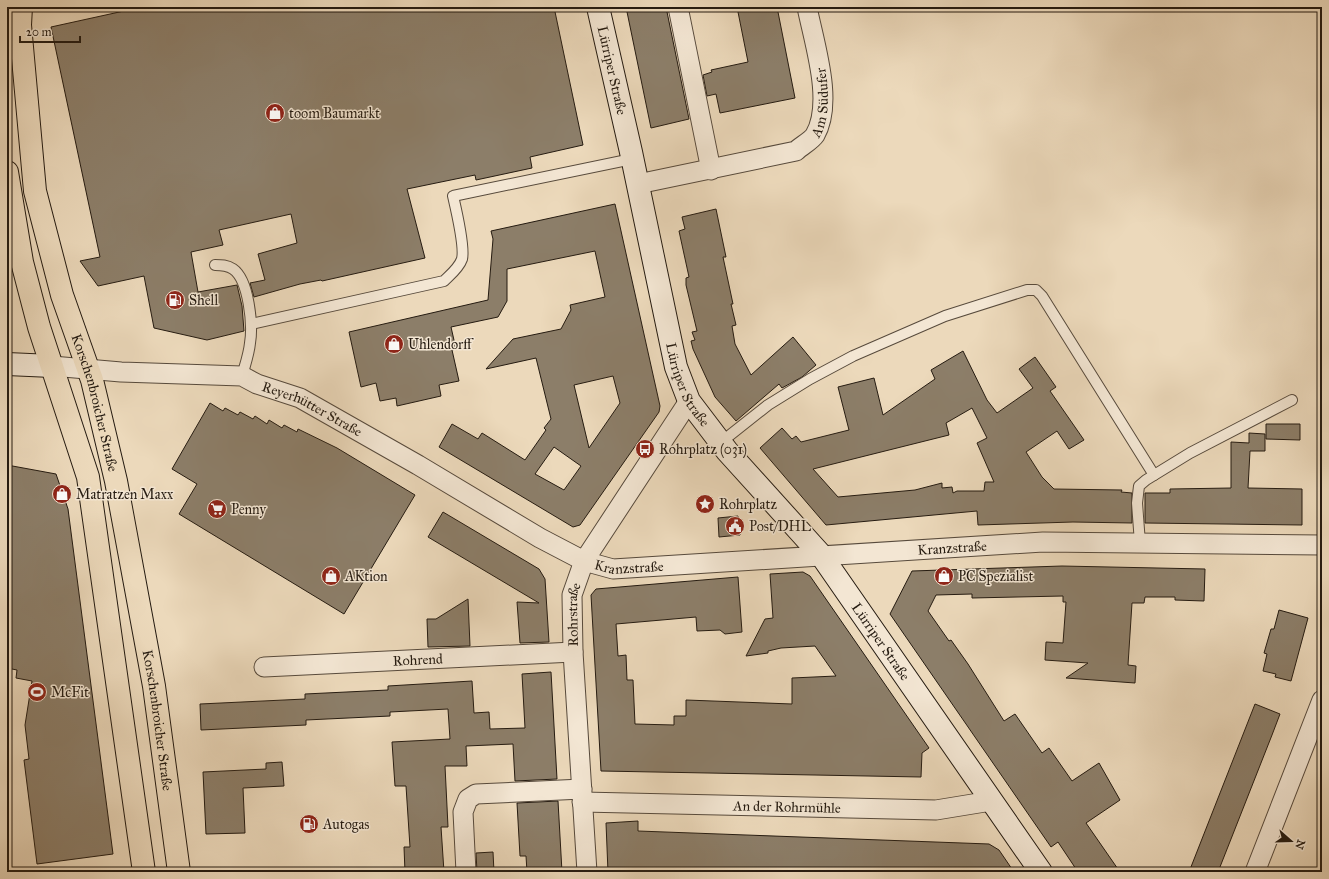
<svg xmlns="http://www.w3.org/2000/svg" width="1329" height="879" font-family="'IM FELL Great Primer',serif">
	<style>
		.building { fill: #8c7e69; stroke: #251b11; fill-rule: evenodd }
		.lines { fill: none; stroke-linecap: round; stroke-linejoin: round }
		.lane-casing { stroke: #574a3c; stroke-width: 12 }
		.street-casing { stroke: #574a3c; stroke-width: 21 }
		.secondary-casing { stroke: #251b11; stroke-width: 24 }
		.primary-casing { stroke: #251b11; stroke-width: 24 }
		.lane { stroke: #f3e6d3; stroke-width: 10 }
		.street { stroke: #f3e6d3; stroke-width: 19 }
		.secondary { stroke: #f3e6d3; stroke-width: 22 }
		.primary { stroke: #ecd9bb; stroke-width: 22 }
		.labels { text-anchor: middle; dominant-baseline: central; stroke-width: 3; stroke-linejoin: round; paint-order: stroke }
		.street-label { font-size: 14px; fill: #251b11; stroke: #f3e6d3 }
		.poi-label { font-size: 14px; fill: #251b11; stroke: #f3e6d3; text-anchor: start }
	</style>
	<rect width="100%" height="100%" fill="#ecd9bb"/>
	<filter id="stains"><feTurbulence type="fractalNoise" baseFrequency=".005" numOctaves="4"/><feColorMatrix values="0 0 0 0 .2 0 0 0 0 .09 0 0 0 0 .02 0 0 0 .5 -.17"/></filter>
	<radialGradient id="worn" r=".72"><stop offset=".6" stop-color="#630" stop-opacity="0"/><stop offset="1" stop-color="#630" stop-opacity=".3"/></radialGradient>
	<g class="building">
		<polygon points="142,7 554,7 583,145 530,157 532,168 476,180 475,175 407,189 425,258 322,281 321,280 300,284 254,297 250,283 265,280 258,254 297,243 291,214 219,230 223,245 191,252 198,292 237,285 242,306 244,331 207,340 154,328 144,276 98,286 80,261 100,257 51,27"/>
		<polygon points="626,7 666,7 689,119 651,128"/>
		<polygon points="737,7 777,7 795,98 720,113 716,94 707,96 703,75 712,72 711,70 748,62"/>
		<path d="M 615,204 L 660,406 L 659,412 L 580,525 L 573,527 L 439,447 L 452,424 L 478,439 L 482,433 L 525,460 L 546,430 L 544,428 L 551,419 L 536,358 L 486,369 L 513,339 L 561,329 L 571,310 L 570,305 L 605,297 L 595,251 L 507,269 L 507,301 L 498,317 L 451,327 L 456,349 L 452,350 L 459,381 L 439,385 L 441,396 L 397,406 L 396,398 L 380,401 L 376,383 L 361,387 L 349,332 L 488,300 L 493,239 L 491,231 ZM 613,376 L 620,403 L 589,448 L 574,385 ZM 554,447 L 581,466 L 564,490 L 535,474 Z"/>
		<polygon points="716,209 726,257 723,257 733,304 731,304 736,325 732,326 735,344 751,375 793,337 816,365 802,377 782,388 779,384 736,421 715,397 693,349 691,341 695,340 692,332 697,331 686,285 686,278 689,277 679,231 685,229 682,217"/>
		<path d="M 963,351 L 987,400 L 997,413 L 1033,388 L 1019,369 L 1035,357 L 1056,387 L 1050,391 L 1084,440 L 1069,449 L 1057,431 L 1026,452 L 1042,477 L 1054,489 L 1122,490 L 1121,492 L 1132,493 L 1132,523 L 1073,522 L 978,525 L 977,511 L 826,525 L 760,448 L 782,428 L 792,439 L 796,436 L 801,442 L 849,430 L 838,387 L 874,378 L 883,415 L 935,379 L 931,370 ZM 972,408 L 987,438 L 977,443 L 994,482 L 985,482 L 984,491 L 957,491 L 953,493 L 952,487 L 942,488 L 942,483 L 915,490 L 838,497 L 813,469 L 949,435 L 946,423 Z"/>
		<polygon points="210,403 223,411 225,408 238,415 240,412 253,419 255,416 267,424 269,420 282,428 284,425 297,432 298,429 337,448 415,495 344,614 179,514 197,484 172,469"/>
		<polygon points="1266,424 1300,424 1300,440 1266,439"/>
		<polygon points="1249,433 1265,434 1265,451 1250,451 1248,488 1302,489 1302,525 1145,523 1145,493 1170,493 1170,489 1231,488 1231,442 1249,443"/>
		<polygon points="7,465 56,474 68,509 113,854 37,864 24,760 29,759 25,725 32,681 16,678 17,670 7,668"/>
		<polygon points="443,512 539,569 545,579 549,642 520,643 517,602 539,603 428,537"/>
		<polygon points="738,516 740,535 719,537 718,518"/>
		<polygon points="1062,566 1205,569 1204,601 1175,600 1175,597 1145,597 1144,603 1132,603 1128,665 1136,666 1135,683 1066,678 1088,663 1045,660 1046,642 1063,643 1066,602 1063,602 1063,596 972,598 972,594 936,595 928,611 949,641 951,640 968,664 1004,721 1015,714 1042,753 1049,748 1072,781 1099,763 1120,800 1086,823 1120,872 1078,872 1058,842 1051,847 890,614 912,571"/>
		<polygon points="803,572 810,576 929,748 922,753 921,777 601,771 591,595 596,589 738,577 742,632 725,634 720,630 697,631 696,617 616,624 618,656 626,655 627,680 633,680 635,724 674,725 674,716 686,716 686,700 792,704 792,678 836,676 815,646 781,648 768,651 768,653 746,656 765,619 773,618 770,574"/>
		<polygon points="468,599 470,646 428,647 427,619 436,619"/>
		<polygon points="1279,610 1308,618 1291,681 1275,677 1276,674 1263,671 1267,654 1264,653 1271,629 1274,629"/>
		<polygon points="551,672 557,779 515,781 513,744 466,746 467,766 445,766 448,827 441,827 444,872 405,872 404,847 410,847 406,786 395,786 392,742 450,739 448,709 390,712 390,716 306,720 306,725 201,730 200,704 305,699 305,694 388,690 388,686 472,681 474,713 489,712 490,729 525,728 522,674"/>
		<polygon points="1255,704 1280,714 1272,735 1218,872 1189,872"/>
		<polygon points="282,762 284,786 243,788 245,833 206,834 203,772 266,769 266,763"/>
		<polygon points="558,801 562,872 527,872 526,856 520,856 517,803"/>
		<polygon points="638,821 638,831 989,844 999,850 1014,872 929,870 929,872 608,872 606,823"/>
		<polygon points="493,852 494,872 477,872 476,853"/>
	</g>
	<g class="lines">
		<g class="lane-casing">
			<g id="lane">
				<path d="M 215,265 C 221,265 227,265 233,269 C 249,280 253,325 250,343 C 249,354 245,365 242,376"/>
				<path d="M 251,324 L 444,281 C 450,275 459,268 462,259 C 465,247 456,209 453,196 L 632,159"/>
				<polyline points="720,443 768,405 810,379 853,356 945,316 1027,290 1036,290 1042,296 1154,475"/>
				<polyline points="1140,543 1137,503 1139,486 1146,480 1190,453 1292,400"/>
			</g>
		</g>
		<g class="street-casing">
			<g id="street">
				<polyline points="678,7 711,170"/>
				<path id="s1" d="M 638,184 L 796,151 C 801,146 811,141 815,135 C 834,102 814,43 807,7"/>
				<path id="s2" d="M 52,366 L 121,372 L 242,376 L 257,384 L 300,398 L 418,465 L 540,538 L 584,561 L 613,569 L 1043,542 L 1322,545"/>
				<path id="s3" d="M 264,667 L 573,652"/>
				<path id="s4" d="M 582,802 L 936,810 L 991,801"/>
				<polyline points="466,872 463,812 468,799 476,794 582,789"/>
				<path id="s5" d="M 587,872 L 573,652 L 572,595 L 584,561 L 689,401"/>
				<polyline points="1255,872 1322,700"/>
			</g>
		</g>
		<g class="secondary-casing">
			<g id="secondary">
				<path id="s6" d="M 598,7 L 631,152 L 676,367 L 689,401 L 727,451 L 821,555 L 1041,872"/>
				<polyline points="7,364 52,366"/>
			</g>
		</g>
		<g class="primary-casing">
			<g id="primary">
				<path id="s7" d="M 21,7 L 20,25 L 35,191 L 62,295 L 92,380 L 116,481 L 154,686 L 179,872"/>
				<polyline points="7,172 22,262 39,327 88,477 144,872"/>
			</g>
		</g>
		<use href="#lane" class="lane"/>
		<use href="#street" class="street"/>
		<use href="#secondary" class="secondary"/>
		<use href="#primary" class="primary"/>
	</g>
	<defs>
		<g id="shop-disc" transform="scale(1)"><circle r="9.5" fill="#8f2418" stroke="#f3e6d3"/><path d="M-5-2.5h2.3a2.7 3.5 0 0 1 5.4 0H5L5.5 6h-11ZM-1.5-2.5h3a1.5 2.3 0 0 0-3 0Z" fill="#fff"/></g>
		<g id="fuel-disc" transform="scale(1)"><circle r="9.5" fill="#8f2418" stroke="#f3e6d3"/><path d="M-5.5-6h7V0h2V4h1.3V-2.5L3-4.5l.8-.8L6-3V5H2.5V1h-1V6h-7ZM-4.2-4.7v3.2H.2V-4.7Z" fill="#fff"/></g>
		<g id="bus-disc" transform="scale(1)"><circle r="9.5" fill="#8f2418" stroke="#f3e6d3"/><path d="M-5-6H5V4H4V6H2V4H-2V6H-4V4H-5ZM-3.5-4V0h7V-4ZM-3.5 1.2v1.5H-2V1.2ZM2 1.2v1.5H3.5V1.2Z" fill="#fff"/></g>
		<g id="sight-disc" transform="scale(1)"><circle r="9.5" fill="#8f2418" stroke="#f3e6d3"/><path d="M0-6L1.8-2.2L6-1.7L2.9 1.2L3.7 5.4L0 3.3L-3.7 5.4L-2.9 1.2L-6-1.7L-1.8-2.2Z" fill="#fff"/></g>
		<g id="supermarket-disc" transform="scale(1)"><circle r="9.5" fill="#8f2418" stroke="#f3e6d3"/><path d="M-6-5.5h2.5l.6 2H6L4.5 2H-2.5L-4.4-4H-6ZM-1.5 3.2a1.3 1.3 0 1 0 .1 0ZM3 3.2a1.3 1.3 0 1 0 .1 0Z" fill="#fff"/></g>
		<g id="civic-disc" transform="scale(1)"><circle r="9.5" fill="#8f2418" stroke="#f3e6d3"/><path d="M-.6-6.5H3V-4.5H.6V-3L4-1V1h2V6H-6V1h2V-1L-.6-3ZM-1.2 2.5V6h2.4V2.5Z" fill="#fff"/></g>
		<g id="stadium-disc" transform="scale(1)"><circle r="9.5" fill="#8f2418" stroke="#f3e6d3"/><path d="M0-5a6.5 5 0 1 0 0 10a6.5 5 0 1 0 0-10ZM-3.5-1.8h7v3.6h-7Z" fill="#fff"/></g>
	</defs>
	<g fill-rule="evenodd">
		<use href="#shop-disc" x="275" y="113"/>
		<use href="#fuel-disc" x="175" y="300"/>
		<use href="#shop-disc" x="394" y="344"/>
		<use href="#bus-disc" x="645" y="449"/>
		<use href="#shop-disc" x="62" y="494"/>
		<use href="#sight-disc" x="705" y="504"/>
		<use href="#supermarket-disc" x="217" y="509"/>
		<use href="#civic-disc" x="735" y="526"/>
		<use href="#shop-disc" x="331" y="576"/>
		<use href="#shop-disc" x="944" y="576"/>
		<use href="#stadium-disc" x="37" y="692"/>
		<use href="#fuel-disc" x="309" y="824"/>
	</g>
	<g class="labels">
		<g class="street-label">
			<text stroke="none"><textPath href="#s6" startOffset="65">Lürriper Straße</textPath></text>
			<text stroke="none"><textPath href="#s1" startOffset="220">Am Südufer</textPath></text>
			<text stroke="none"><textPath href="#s6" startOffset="389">Lürriper Straße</textPath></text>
			<text stroke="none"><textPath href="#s7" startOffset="405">Korschenbroicher Straße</textPath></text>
			<text stroke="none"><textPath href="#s2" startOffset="268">Reyerhütter Straße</textPath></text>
			<text stroke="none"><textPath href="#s2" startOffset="950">Kranzstraße</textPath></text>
			<text stroke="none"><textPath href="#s2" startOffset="626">Kranzstraße</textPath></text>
			<text stroke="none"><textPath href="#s5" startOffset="258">Rohrstraße</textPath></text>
			<text stroke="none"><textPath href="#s6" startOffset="713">Lürriper Straße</textPath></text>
			<text stroke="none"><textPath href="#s3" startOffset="154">Rohrend</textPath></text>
			<text stroke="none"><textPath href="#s7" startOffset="729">Korschenbroicher Straße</textPath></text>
			<text stroke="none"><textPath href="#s4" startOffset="205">An der Rohrmühle</textPath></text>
		</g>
		<g class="poi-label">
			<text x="289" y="113">toom Baumarkt</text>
			<text x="189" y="300">Shell</text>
			<text x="408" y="344">Uhlendorff</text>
			<text x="659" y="449">Rohrplatz (031)</text>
			<text x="76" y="494">Matratzen Maxx</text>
			<text x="719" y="504">Rohrplatz</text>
			<text x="231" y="509">Penny</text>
			<text x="749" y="526">Post/DHL</text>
			<text x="345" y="576">AKtion</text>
			<text x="958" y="576">PC Spezialist</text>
			<text x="51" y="692">McFit</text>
			<text x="323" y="824">Autogas</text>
		</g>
	</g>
	<rect width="1329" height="879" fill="none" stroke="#ecd9bb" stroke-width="24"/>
	<rect x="8" y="8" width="1313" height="863" fill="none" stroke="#251b11" stroke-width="2"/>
	<rect x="12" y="12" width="1305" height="855" fill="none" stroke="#251b11"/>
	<g transform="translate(1291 841) rotate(110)" stroke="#f3e6d3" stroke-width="3" paint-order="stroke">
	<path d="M0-3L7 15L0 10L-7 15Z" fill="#251b11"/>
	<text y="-6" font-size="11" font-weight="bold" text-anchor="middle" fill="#251b11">N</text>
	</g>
	<path d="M20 36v6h60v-6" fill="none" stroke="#251b11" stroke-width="2"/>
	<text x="26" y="36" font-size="12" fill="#251b11" stroke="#f3e6d3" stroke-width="3" paint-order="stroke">20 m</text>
	<rect width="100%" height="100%" filter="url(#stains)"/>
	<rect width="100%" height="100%" fill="url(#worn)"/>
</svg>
